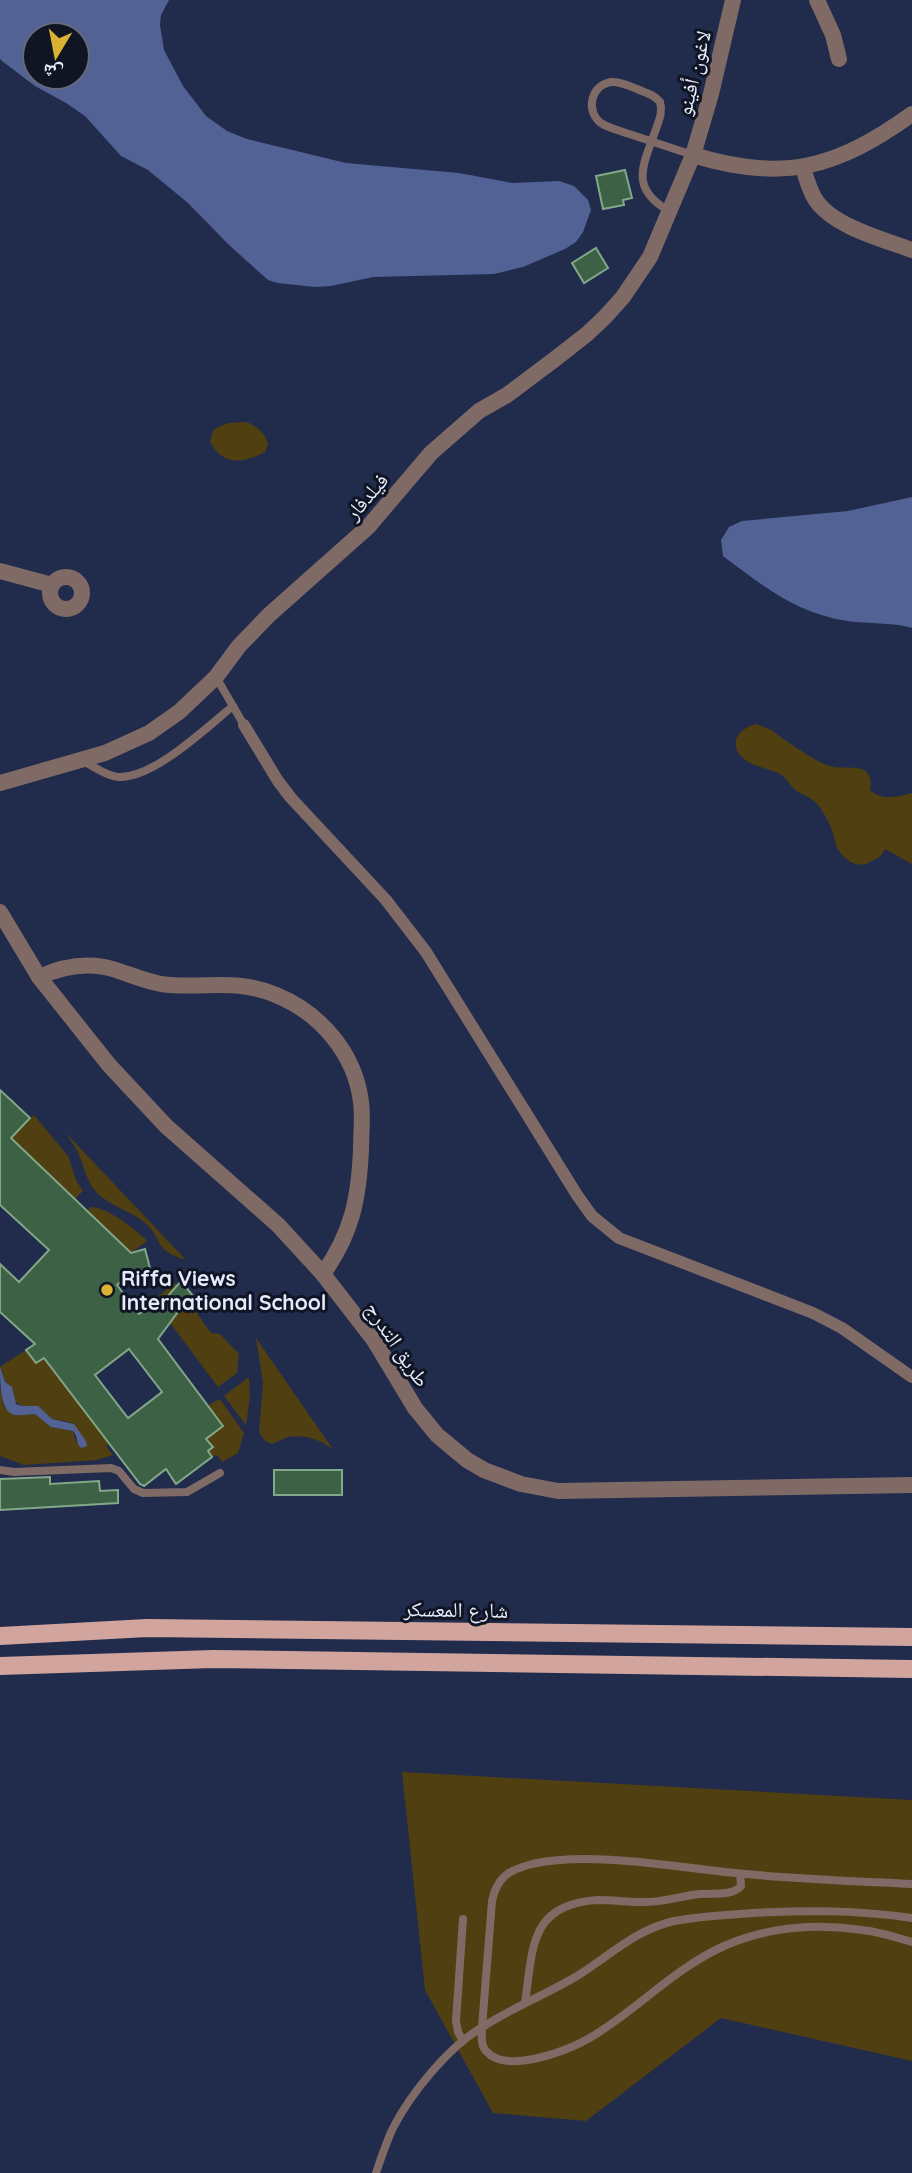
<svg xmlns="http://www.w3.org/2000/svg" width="912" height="2173" font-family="Quicksand,'Noto Naskh Arabic',sans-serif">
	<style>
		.green { fill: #4f3f11 }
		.water { fill: #526295; fill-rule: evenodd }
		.building { fill: #3d6144; stroke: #82a889; stroke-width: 2; fill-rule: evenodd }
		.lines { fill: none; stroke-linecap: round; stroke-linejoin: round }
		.service { stroke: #7f6a66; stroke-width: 8 }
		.pedestrian { stroke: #7f6a66; stroke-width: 12 }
		.minor { stroke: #7f6a66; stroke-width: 16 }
		.primary { stroke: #d1a59e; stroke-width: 18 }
		.poi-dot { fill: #dbb233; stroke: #101524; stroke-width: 2.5 }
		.labels { text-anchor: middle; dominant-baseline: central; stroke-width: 6; stroke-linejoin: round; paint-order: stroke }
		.street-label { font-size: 21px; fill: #e5ebfd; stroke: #101524 }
		.poi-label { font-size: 21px; font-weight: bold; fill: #e5ebfd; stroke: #101524; text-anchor: start }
	</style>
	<rect width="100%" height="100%" fill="#212b4c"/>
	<g class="green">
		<path d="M 247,422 C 258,427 265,433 268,444 L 265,452 C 244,463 222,467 210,441 L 214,429 L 228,423 Z"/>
		<path d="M 756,724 L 771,730 L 785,740 C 794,746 820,764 830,766 C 847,771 875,759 870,790 C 881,801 898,797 912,793 L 912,864 L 885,849 C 881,858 877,858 870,862 C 856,870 841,858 836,845 C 834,840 834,835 832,830 C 828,820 820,804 811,799 C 807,796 801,794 797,791 C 789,785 787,777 778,773 C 764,767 743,765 737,750 C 731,737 744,727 756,724 Z"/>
		<polygon points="34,1115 68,1156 76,1180 83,1191 75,1199 11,1138"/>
		<path d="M 65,1132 L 186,1260 C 151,1249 165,1240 144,1222 C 127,1208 103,1205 91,1185 C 87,1178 84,1169 81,1160 C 78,1150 71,1141 65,1132 Z"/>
		<path d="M 91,1207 C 105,1206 137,1230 147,1241 L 131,1253 L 87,1211 Z"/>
		<polygon points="175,1283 211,1333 220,1334 239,1354 237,1373 218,1387 153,1300"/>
		<path d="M 256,1338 L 332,1448 L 332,1449 C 320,1439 304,1434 288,1437 C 282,1439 278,1442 272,1444 L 264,1440 L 259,1432 L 263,1383 Z"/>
		<polygon points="26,1350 36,1363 44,1358 109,1444 106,1446 113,1455 97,1460 24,1465 0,1456 0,1386 4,1406 20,1415 35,1414 51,1427 73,1431 76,1441 86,1441 70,1422 51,1419 38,1406 22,1406 14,1401 13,1390 4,1380 0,1367"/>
		<polygon points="249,1377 250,1397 246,1425 224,1396"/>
		<polygon points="220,1399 244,1433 238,1453 222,1462 217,1455 212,1457 208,1451 212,1447 206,1439 223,1426 208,1405"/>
		<polygon points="402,1772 912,1800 912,2061 721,2018 586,2121 493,2113 425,1990"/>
	</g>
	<g class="water">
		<path d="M 0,0 L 169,0 L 161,15 L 160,25 L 164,50 L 183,86 L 206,116 L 227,131 L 247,139 L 346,163 L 459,173 L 512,183 L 559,181 L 574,186 L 588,200 L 591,210 L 583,232 L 576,242 L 565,249 L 523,267 L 494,274 L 373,277 L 331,286 L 315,287 L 278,283 L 268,280 L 229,245 L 188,203 L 148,170 L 121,156 L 85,116 L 66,103 L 35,86 L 2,61 L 0,59 ZM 77,35 L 77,77 L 35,77 L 35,35 Z"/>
		<path d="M 912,497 L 912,628 C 891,622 869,624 847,621 C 796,613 763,586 723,556 L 721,540 L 729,527 L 742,521 L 848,511 Z"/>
		<path d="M 0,1367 L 5,1382 L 12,1387 L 16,1404 L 22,1406 L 38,1406 L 52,1419 L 74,1424 L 86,1441 L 87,1446 L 81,1448 C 76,1443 78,1436 73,1431 L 51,1427 L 35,1414 C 28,1414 19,1417 12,1414 C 0,1409 0,1379 0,1367 Z"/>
	</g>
	<g class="building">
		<polygon points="625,170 632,198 623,200 624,205 603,209 596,176"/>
		<polygon points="596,248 608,268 584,283 572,263"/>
		<path d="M 0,1090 L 30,1118 L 11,1138 L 131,1253 L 145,1249 L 150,1268 L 132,1273 L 117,1285 L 139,1314 L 167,1297 L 181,1281 L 198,1302 L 178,1312 L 158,1339 L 223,1426 L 206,1439 L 213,1447 L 208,1451 L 212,1457 L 176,1484 L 166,1469 L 144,1486 L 140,1484 L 44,1358 L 36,1363 L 26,1350 L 35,1344 L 0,1312 L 0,1264 L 19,1282 L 49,1250 L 0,1205 ZM 129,1349 L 162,1392 L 128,1418 L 95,1375 Z"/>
		<rect x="274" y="1470" width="68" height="25"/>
		<polygon points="50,1477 50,1484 99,1481 100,1491 118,1490 118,1503 0,1510 0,1479"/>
	</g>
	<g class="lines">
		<g class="service">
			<path d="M 669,211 C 629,188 643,166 656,129 C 659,120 663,112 660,102 C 654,94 646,93 637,89 C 629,86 620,81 611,82 C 591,85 585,111 601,123 C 608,128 618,130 626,133 C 648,140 671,148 693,155"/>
			<polyline points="216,677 244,725"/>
			<path d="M 83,761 C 93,766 106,776 118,777 C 153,779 206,728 233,706"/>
			<polyline points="0,1470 14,1472 111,1468 119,1471 134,1489 143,1493 187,1492 220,1473"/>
			<path d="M 912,1884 C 853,1881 794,1879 735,1873 C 674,1867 591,1851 532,1864 C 509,1870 497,1877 492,1901 L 482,2027 C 482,2035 480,2046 487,2052 C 507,2074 566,2051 588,2039 C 635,2012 673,1969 724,1946 C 783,1920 852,1922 912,1942"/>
			<polyline points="463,1919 456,2021 458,2032 463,2041"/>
			<path d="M 525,2003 C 533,1948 529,1904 598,1900 C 613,1900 627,1902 641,1902 C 661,1903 680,1896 700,1894 C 712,1893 733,1896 741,1886 L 740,1874"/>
			<path d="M 376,2173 C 381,2158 386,2143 393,2128 C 411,2093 449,2046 484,2026 C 514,2007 547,1994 577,1976 C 609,1956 637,1929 674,1921 C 700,1916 727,1915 753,1913 C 808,1910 857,1910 912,1918"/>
		</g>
		<polyline class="pedestrian" points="244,725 278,781 291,798 386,900 426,952 577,1195 592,1216 619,1238 813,1313 842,1328 912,1377"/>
		<g class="minor">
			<polyline points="817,0 833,35 839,59"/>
			<path d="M 693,155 C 783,183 837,168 912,114"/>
			<path d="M 803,167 C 806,178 809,189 815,199 C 832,226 882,239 912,250"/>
			<polyline points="0,571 52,585"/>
			<circle cx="66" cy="593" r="16"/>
			<polyline points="0,783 105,753 149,733 179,712 216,677 239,646 269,615 368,527 431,453 479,411 507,395 555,359 587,334 605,317 623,297 650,257 693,155 711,94 733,0"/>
			<polyline points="0,912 39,977 109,1065 166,1126 278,1225 323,1274 374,1340 415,1408 437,1435 467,1460 484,1470 521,1484 558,1491 912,1485"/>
			<path d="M 39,977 C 63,966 89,961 116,970 C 131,975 145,981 161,984 C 203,990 233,977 276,995 C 320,1013 355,1053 361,1102 C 363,1117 361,1133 361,1149 C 359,1198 352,1233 323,1274"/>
		</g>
		<g class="primary">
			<polyline points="0,1636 147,1628 912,1637"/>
			<polyline points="0,1666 213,1659 912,1669"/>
		</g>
	</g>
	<circle class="poi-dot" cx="107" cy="1290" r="7"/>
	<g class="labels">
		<g class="street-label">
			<text transform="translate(693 73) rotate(-76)">لاغون أفينو</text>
			<text transform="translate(366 496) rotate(-49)">فيلدفار</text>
			<text transform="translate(398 1344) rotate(56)">طريق التدرج</text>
			<text transform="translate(456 1609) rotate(1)">شارع المعسكر</text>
		</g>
		<g class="poi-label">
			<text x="121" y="1278">Riffa Views<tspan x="121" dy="24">International School</tspan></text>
		</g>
	</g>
	<g transform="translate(56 56) rotate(190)"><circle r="33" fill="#101524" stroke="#656b7b" stroke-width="2"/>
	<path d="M0-5L12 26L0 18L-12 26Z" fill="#dbb233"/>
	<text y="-10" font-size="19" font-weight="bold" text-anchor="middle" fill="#e5ebfd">ش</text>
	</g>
</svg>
